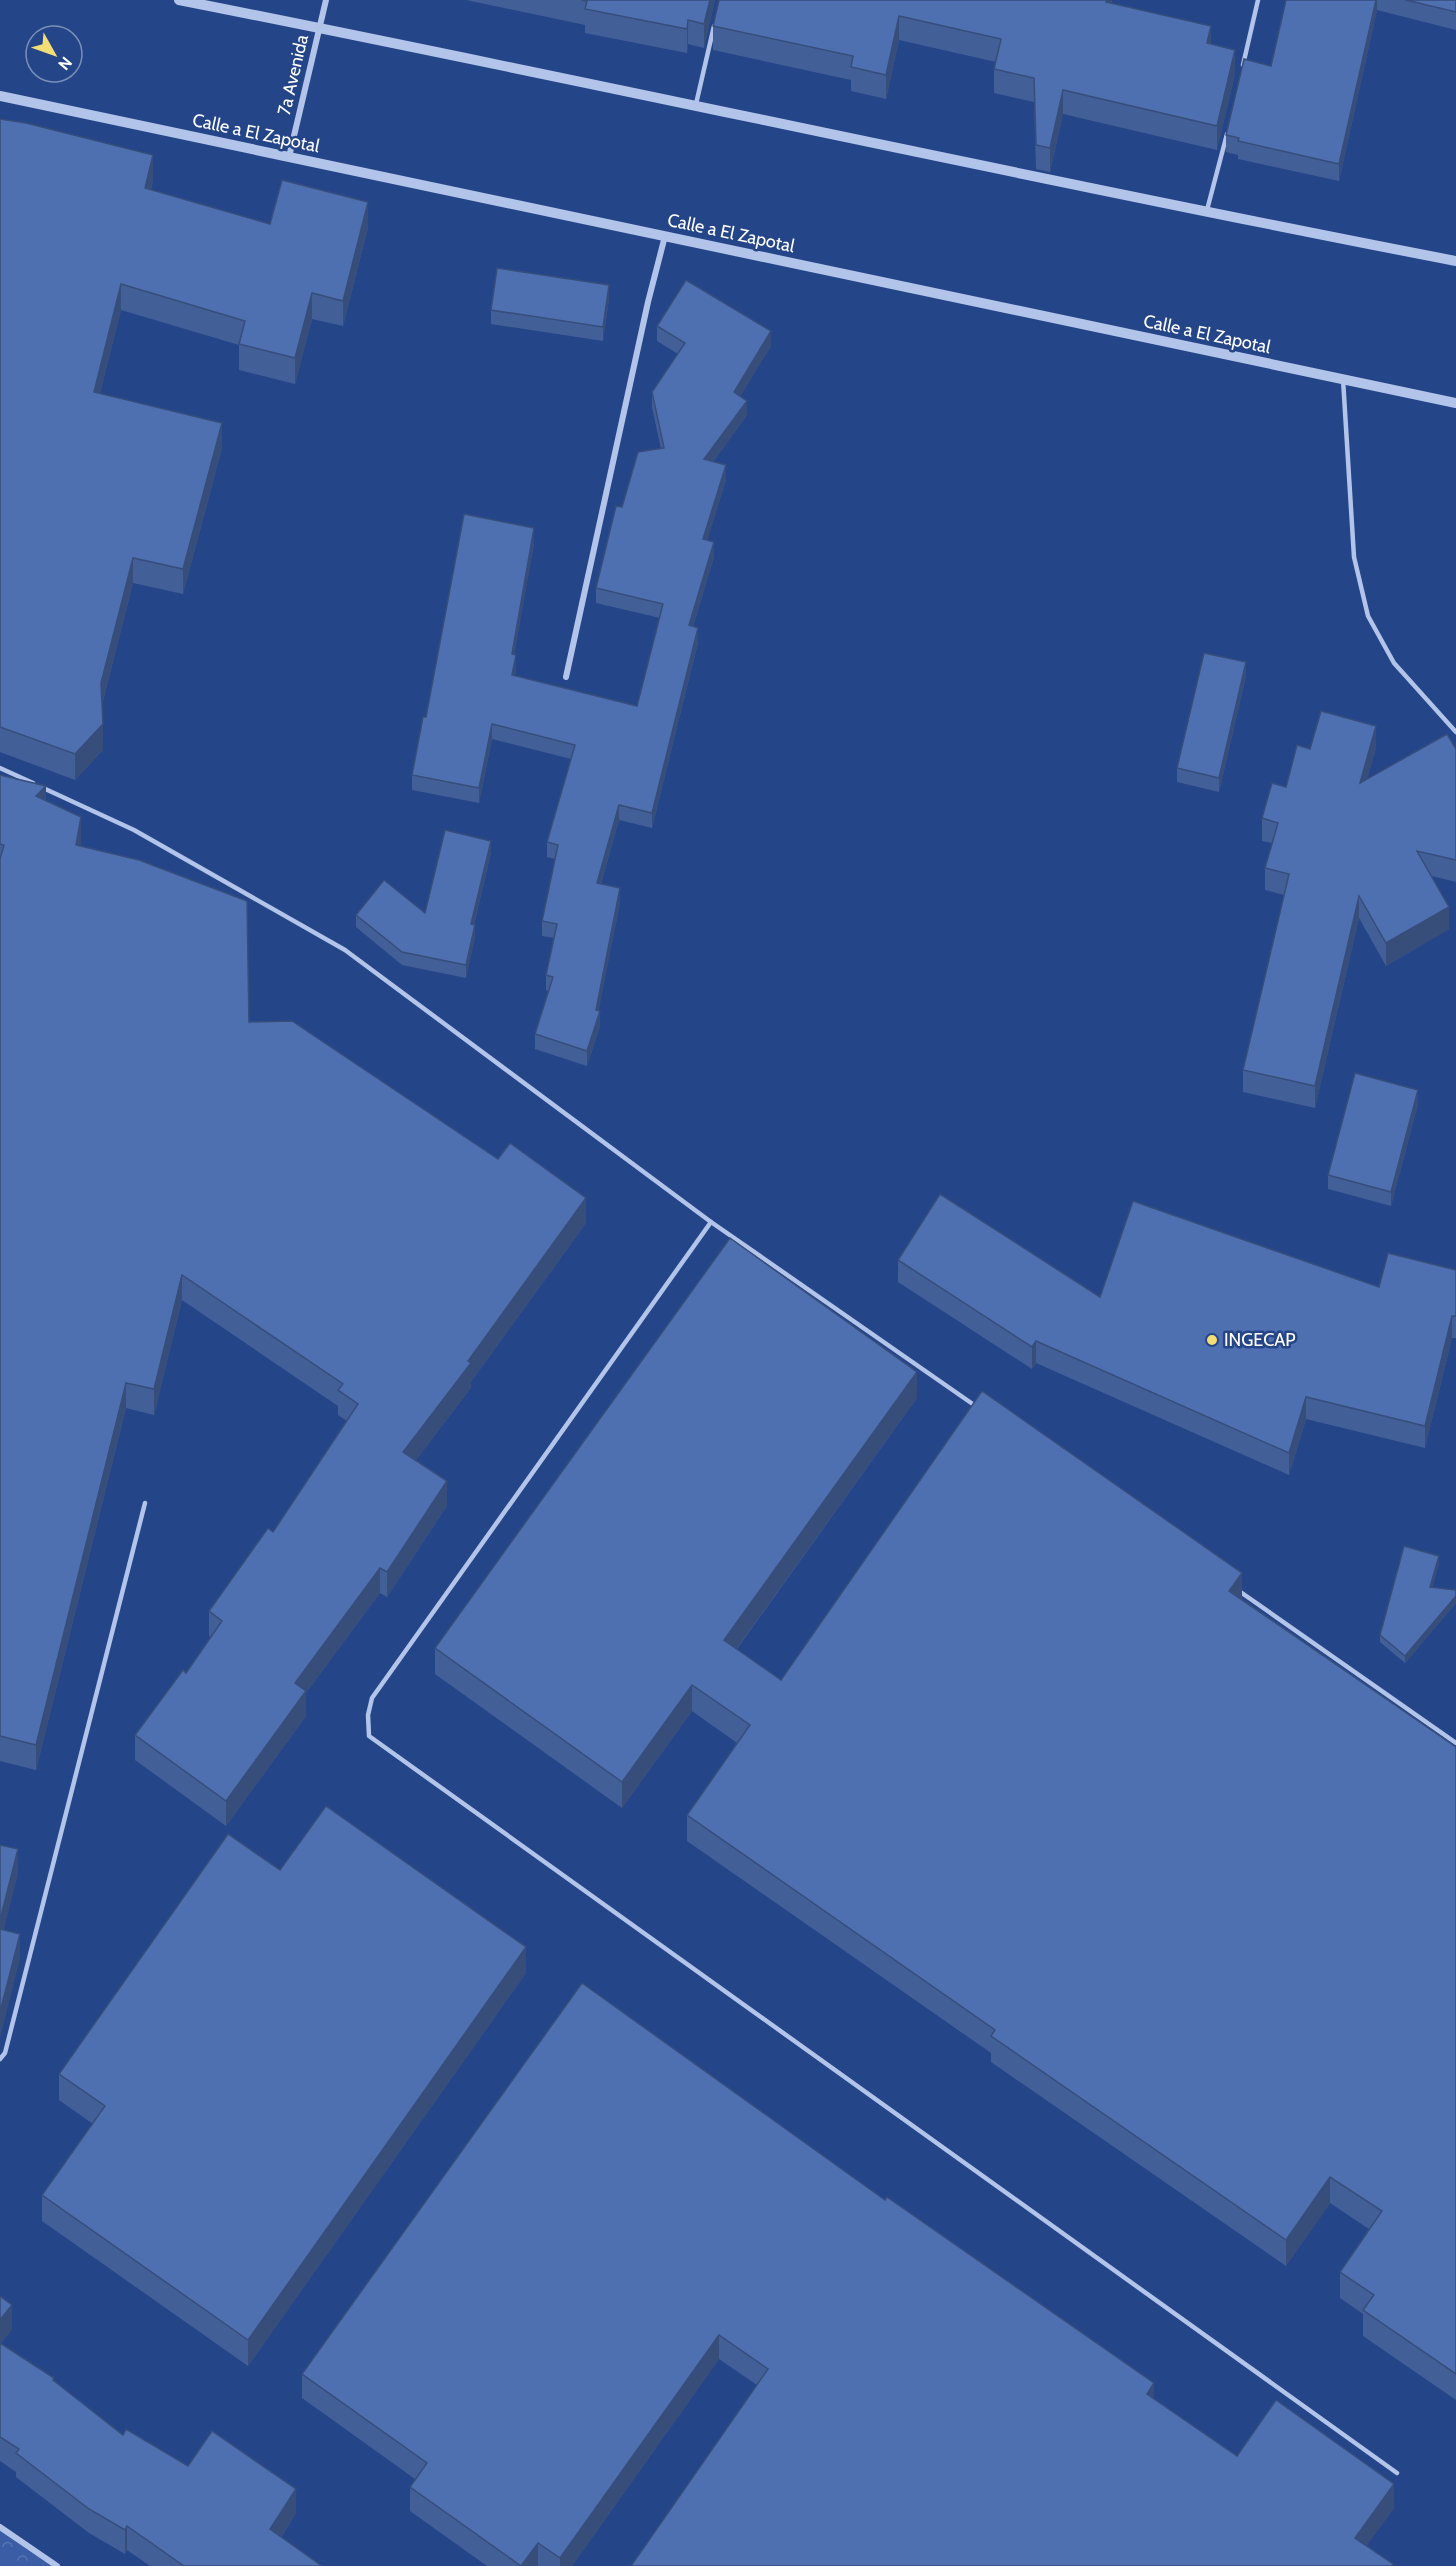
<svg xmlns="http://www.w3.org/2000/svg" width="1456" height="2566" font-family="Cabin,sans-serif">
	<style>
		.park { fill: url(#park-crowns) }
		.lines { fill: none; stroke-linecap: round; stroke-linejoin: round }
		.service { stroke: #b2c4e9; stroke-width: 4.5 }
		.minor { stroke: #b2c4e9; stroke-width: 6 }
		.tertiary { stroke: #b2c4e9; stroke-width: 10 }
		.wall { fill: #435f97 }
		.shaded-wall { fill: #374e7b }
		.building { fill: #4e6fb0; stroke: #374e7b; stroke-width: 1.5 }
		.poi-dot { fill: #f3dd76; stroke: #254589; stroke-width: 2 }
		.labels { text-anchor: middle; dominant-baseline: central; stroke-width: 5; stroke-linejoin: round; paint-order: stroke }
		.street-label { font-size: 18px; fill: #fff; stroke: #254589 }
		.poi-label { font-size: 18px; fill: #fff; stroke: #254589; text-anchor: start }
	</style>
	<defs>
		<pattern id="park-crowns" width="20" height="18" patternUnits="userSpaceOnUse" patternTransform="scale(1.5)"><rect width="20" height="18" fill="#3a5da5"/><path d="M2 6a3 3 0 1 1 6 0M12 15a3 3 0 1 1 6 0" fill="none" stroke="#5875b2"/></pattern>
	</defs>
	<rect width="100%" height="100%" fill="#254589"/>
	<polygon class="park" points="0,2529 53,2566 0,2566"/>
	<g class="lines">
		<g class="service">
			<polyline points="1243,65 1258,0"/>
			<polyline points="696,104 714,26"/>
			<polyline points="1207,210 1227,134"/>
			<polyline points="1343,379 1354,557 1368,616 1394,663 1456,732"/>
			<polyline points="0,768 33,783"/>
			<polyline points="41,787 134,830 345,950 711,1222 977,1407"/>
			<polyline points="711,1222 372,1698 368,1715 369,1736 1397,2473"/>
			<polyline points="1239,1591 1456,1743"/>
			<polyline points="0,2059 5,2053 145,1503"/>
		</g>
		<g class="minor">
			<polyline points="289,157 326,0"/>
			<polyline points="566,677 648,302 665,236"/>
			<polyline points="0,2527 57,2566"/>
		</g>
		<g class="tertiary">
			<path d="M 179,0 C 605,84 1029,179 1456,261"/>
			<polyline points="0,96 1456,403"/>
		</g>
	</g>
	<g class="wall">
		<polygon points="466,0 715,0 704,48 688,44 687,53 585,33 585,25"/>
		<polygon points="719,0 1112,0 1112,3 1211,44 1235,74 1217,150 1063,114 1050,172 1036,169 1034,102 994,93 994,69 996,62 899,40 886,99 851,91 851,80 713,50 713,26"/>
		<polygon points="1286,0 1456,0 1456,30 1377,10 1339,181 1238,159 1238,155 1226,152 1226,135 1271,66"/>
		<polygon points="0,119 153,180 151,190 270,224 368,228 343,326 312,319 295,384 239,370 239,345 121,310 100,393 222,448 183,594 133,583 102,705 103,750 75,780 0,752"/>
		<polygon points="609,299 603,341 491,324 491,310"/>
		<polygon points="657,326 771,346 740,396 747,415 713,462 726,480 707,540 714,557 693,627 698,643 652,828 619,820 601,884 620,903 598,1011 600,1026 587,1066 535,1049 535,1034 549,991 546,990 546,975 554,938 542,936 542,921 555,859 547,857 547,842 571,759 492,739 479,803 412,790 412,775 426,717 534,543 514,654 516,670 515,676 637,706 660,618 596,603 596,588 622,507 661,449 652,407 652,392 678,354 657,341"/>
		<polygon points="1246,676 1219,792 1177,782 1177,768"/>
		<polygon points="1376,748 1367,779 1456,749 1456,882 1432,876 1449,929 1386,966 1359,918 1315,1108 1243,1092 1243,1070 1284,895 1265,890 1265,868 1272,843 1262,841 1262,818 1286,787 1310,749"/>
		<polygon points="0,775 46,801 81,842 80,846 249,1022 586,1223 471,1382 471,1388 416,1460 447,1506 387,1597 380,1593 306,1693 306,1716 226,1826 135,1760 135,1735 186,1673 211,1637 209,1636 209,1611 273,1532 347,1421 338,1415 338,1406 182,1300 154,1415 126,1408 36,1770 0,1761"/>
		<polygon points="491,853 474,925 475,937 466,978 402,965 356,927 356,915 425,913"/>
		<polygon points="1418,1104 1391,1206 1328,1189 1328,1175"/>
		<polygon points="898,1260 1100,1297 1379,1287 1456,1270 1456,1338 1452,1338 1425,1448 1306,1419 1289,1475 1036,1363 1032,1369 898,1282"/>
		<polygon points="917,1398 737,1649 781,1680 1242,1599 1456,1747 1456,2400 1363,2336 1363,2314 1340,2298 1340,2272 1369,2229 1330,2203 1286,2266 991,2062 991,2053 687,1841 687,1815 737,1743 692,1711 622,1808 435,1674 435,1648"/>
		<polygon points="1439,1563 1432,1588 1456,1590 1456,1603 1405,1663 1380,1642 1380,1635"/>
		<polygon points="280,1870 526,1973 248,2366 42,2221 42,2195 93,2124 59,2100 59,2074"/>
		<polygon points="582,1983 1154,2399 1237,2456 1394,2508 1366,2546 1393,2566 757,2385 719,2359 572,2566 487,2566 410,2511 410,2487 415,2479 302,2398 302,2374"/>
		<polygon points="0,2296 12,2329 1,2343 54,2381 123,2435 188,2466 296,2513 281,2537 322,2566 150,2566 127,2550 125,2554 89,2533 16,2477 16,2472 0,2461"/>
	</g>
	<g class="shaded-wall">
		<polygon points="710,0 715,0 704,48 704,24"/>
		<polygon points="1107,0 1112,0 1106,26"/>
		<polygon points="1376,0 1377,0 1377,10 1339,181 1339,164"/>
		<polygon points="899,16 899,40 886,99 886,75"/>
		<polygon points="688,20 688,44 687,53 687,29"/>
		<polygon points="1211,26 1211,50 1207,43"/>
		<polygon points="1235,50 1235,74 1217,150 1217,126"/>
		<polygon points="1063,90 1063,114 1050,172 1050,148"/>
		<polygon points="153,155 153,180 145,214 145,188"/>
		<polygon points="368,202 368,228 343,326 343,301"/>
		<polygon points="121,284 121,310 94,417 94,392"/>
		<polygon points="609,285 609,299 603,341 603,327"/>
		<polygon points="312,293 312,319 295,384 295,358"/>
		<polygon points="771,331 771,346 734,407 734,392"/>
		<polygon points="747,401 747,415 704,474 704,459"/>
		<polygon points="222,423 222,448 183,594 183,569"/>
		<polygon points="726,465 726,480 703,554 703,539"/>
		<polygon points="534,528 534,543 512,669 512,654"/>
		<polygon points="714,542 714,557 689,640 689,625"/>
		<polygon points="133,558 133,583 101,709 101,683"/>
		<polygon points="698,628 698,643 652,828 652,813"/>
		<polygon points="516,655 516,670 512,690 512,675"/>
		<polygon points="1246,662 1246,676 1219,792 1219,778"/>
		<polygon points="103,724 103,750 75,780 75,754"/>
		<polygon points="492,724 492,739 479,803 479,788"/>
		<polygon points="1376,726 1376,748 1360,805 1360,783"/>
		<polygon points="46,786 46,811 36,796"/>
		<polygon points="619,805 619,820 597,898 597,883"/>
		<polygon points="81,817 81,842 76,870 76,845"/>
		<polygon points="491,841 491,853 471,937 471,924"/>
		<polygon points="620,888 620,903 596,1025 596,1010"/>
		<polygon points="1359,896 1359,918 1315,1108 1315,1086"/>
		<polygon points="1449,907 1449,929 1386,966 1386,943"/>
		<polygon points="475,925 475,937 466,978 466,965"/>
		<polygon points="600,1011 600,1026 587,1066 587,1051"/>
		<polygon points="1418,1090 1418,1104 1391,1206 1391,1192"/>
		<polygon points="586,1198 586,1223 471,1382 471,1388 403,1477 403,1452"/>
		<polygon points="182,1275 182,1300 154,1415 154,1389"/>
		<polygon points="1452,1316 1452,1338 1425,1448 1425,1426"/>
		<polygon points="1036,1341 1036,1363 1032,1369 1032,1347"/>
		<polygon points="917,1372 917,1398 724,1666 724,1640"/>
		<polygon points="126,1383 126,1408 36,1770 36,1745"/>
		<polygon points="1306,1397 1306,1419 1289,1475 1289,1453"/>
		<polygon points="447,1481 447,1506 387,1597 387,1572"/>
		<polygon points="1439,1556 1439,1563 1430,1594 1430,1587"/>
		<polygon points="380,1568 380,1593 306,1693 306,1716 226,1826 226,1801 295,1683"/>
		<polygon points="1242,1573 1242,1599 1229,1617 1229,1591"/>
		<polygon points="1456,1596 1456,1603 1405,1663 1405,1656"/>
		<polygon points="692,1685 692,1711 622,1808 622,1782"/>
		<polygon points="18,1849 18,1874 0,1945 0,1920"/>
		<polygon points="20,1934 20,1959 0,2038 0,2012"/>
		<polygon points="526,1947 526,1973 248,2366 248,2340"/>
		<polygon points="1330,2177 1330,2203 1286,2266 1286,2240"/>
		<polygon points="12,2305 12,2329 0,2344 0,2320"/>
		<polygon points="719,2335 719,2359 572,2566 560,2566 560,2558"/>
		<polygon points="1154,2383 1154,2407 1147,2394"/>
		<polygon points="1394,2484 1394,2508 1355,2562 1355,2538"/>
		<polygon points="296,2489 296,2513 270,2553 270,2529"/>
		<polygon points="127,2526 127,2550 125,2554 125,2530"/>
		<polygon points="538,2543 538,2566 522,2566"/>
	</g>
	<g class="building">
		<polygon points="582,0 710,0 704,24 688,20 687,29 585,9 587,1"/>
		<polygon points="719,0 1107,0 1106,2 1211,26 1207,43 1235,50 1217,126 1063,90 1050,148 1036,145 1034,78 994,69 1001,39 899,16 886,75 851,67 853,56 713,26"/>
		<polygon points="1286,0 1376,0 1339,164 1238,141 1239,138 1226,135 1244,59 1271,66"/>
		<polygon points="1406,0 1456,0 1456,12"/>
		<polygon points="0,119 26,123 153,155 145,188 270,224 282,180 368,202 343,301 312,293 295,358 239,344 245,321 121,284 94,392 222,423 183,569 133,558 101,683 103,724 75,754 0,727"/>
		<polygon points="497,268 609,285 603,327 491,310"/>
		<polygon points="686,280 771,331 734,392 747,401 704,459 726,465 703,539 714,542 689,625 698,628 652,813 619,805 597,883 620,888 596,1010 600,1011 587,1051 535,1034 553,977 546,975 557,924 542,921 558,845 547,842 575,745 492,724 479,788 412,775 423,717 426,717 464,514 534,528 512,654 516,655 512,675 637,706 663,604 596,588 616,506 622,507 638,452 664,448 652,392 685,343 657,326"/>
		<polygon points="1204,653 1246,662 1219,778 1177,768"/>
		<polygon points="1321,711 1376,726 1360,783 1447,734 1456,749 1456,860 1417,851 1449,907 1386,943 1359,896 1315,1086 1243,1070 1289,874 1265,868 1278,823 1262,818 1272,783 1286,787 1297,745 1310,749"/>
		<polygon points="0,775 46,786 36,796 81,817 76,845 139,860 247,901 249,1022 292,1021 498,1159 510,1143 586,1198 468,1361 471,1363 403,1452 447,1481 387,1572 380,1568 295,1683 306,1691 226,1801 135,1735 183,1670 186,1673 222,1621 209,1611 268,1528 273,1532 358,1404 338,1390 343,1384 182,1275 154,1389 126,1383 36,1745 0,1736 0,859 4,845 0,844"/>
		<polygon points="445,830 491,841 471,924 475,925 466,965 402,952 356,915 384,880 425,913"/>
		<polygon points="1355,1073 1418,1090 1391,1192 1328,1175"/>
		<polygon points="940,1194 1100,1297 1133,1201 1379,1287 1388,1253 1456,1270 1456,1316 1452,1316 1425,1426 1306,1397 1289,1453 1036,1341 1032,1347 898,1260"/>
		<polygon points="730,1238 917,1372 724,1640 781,1680 982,1391 1242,1573 1229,1591 1456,1747 1456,2374 1363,2310 1374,2295 1340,2272 1382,2211 1330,2177 1286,2240 991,2036 995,2030 687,1815 750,1725 692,1685 622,1782 435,1648"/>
		<polygon points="1404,1546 1439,1556 1430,1587 1456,1590 1456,1596 1405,1656 1380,1635"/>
		<polygon points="326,1806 526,1947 248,2340 42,2195 105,2106 59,2074 228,1834 280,1870"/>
		<polygon points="0,1845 18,1849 0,1920"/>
		<polygon points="0,1929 20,1934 0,2012"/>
		<polygon points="582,1983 885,2200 887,2197 1154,2383 1147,2394 1237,2456 1276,2400 1394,2484 1355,2538 1393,2564 1391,2566 631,2566 768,2369 719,2335 560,2558 538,2543 521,2566 410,2487 427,2463 302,2374"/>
		<polygon points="0,2296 12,2305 0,2320"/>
		<polygon points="0,2343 54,2378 53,2380 123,2435 126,2429 188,2466 212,2431 296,2489 270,2529 322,2566 184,2566 127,2526 125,2530 89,2509 16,2453 19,2449 0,2437"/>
	</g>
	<circle class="poi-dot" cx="1212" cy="1340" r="6"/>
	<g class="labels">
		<g class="street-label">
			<text transform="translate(293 75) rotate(-77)">7a Avenida</text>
			<text transform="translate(256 133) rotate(12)">Calle a El Zapotal</text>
			<text transform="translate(731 233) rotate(12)">Calle a El Zapotal</text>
			<text transform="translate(1207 334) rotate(12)">Calle a El Zapotal</text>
		</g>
		<g class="poi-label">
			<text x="1224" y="1340">INGECAP</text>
		</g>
	</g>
	<g transform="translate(54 54) rotate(130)"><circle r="28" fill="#254589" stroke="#7c8fb8" stroke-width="1.5"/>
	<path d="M0-4.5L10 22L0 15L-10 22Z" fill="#f3dd76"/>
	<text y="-9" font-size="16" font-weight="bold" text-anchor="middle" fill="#ffffff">N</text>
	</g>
</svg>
